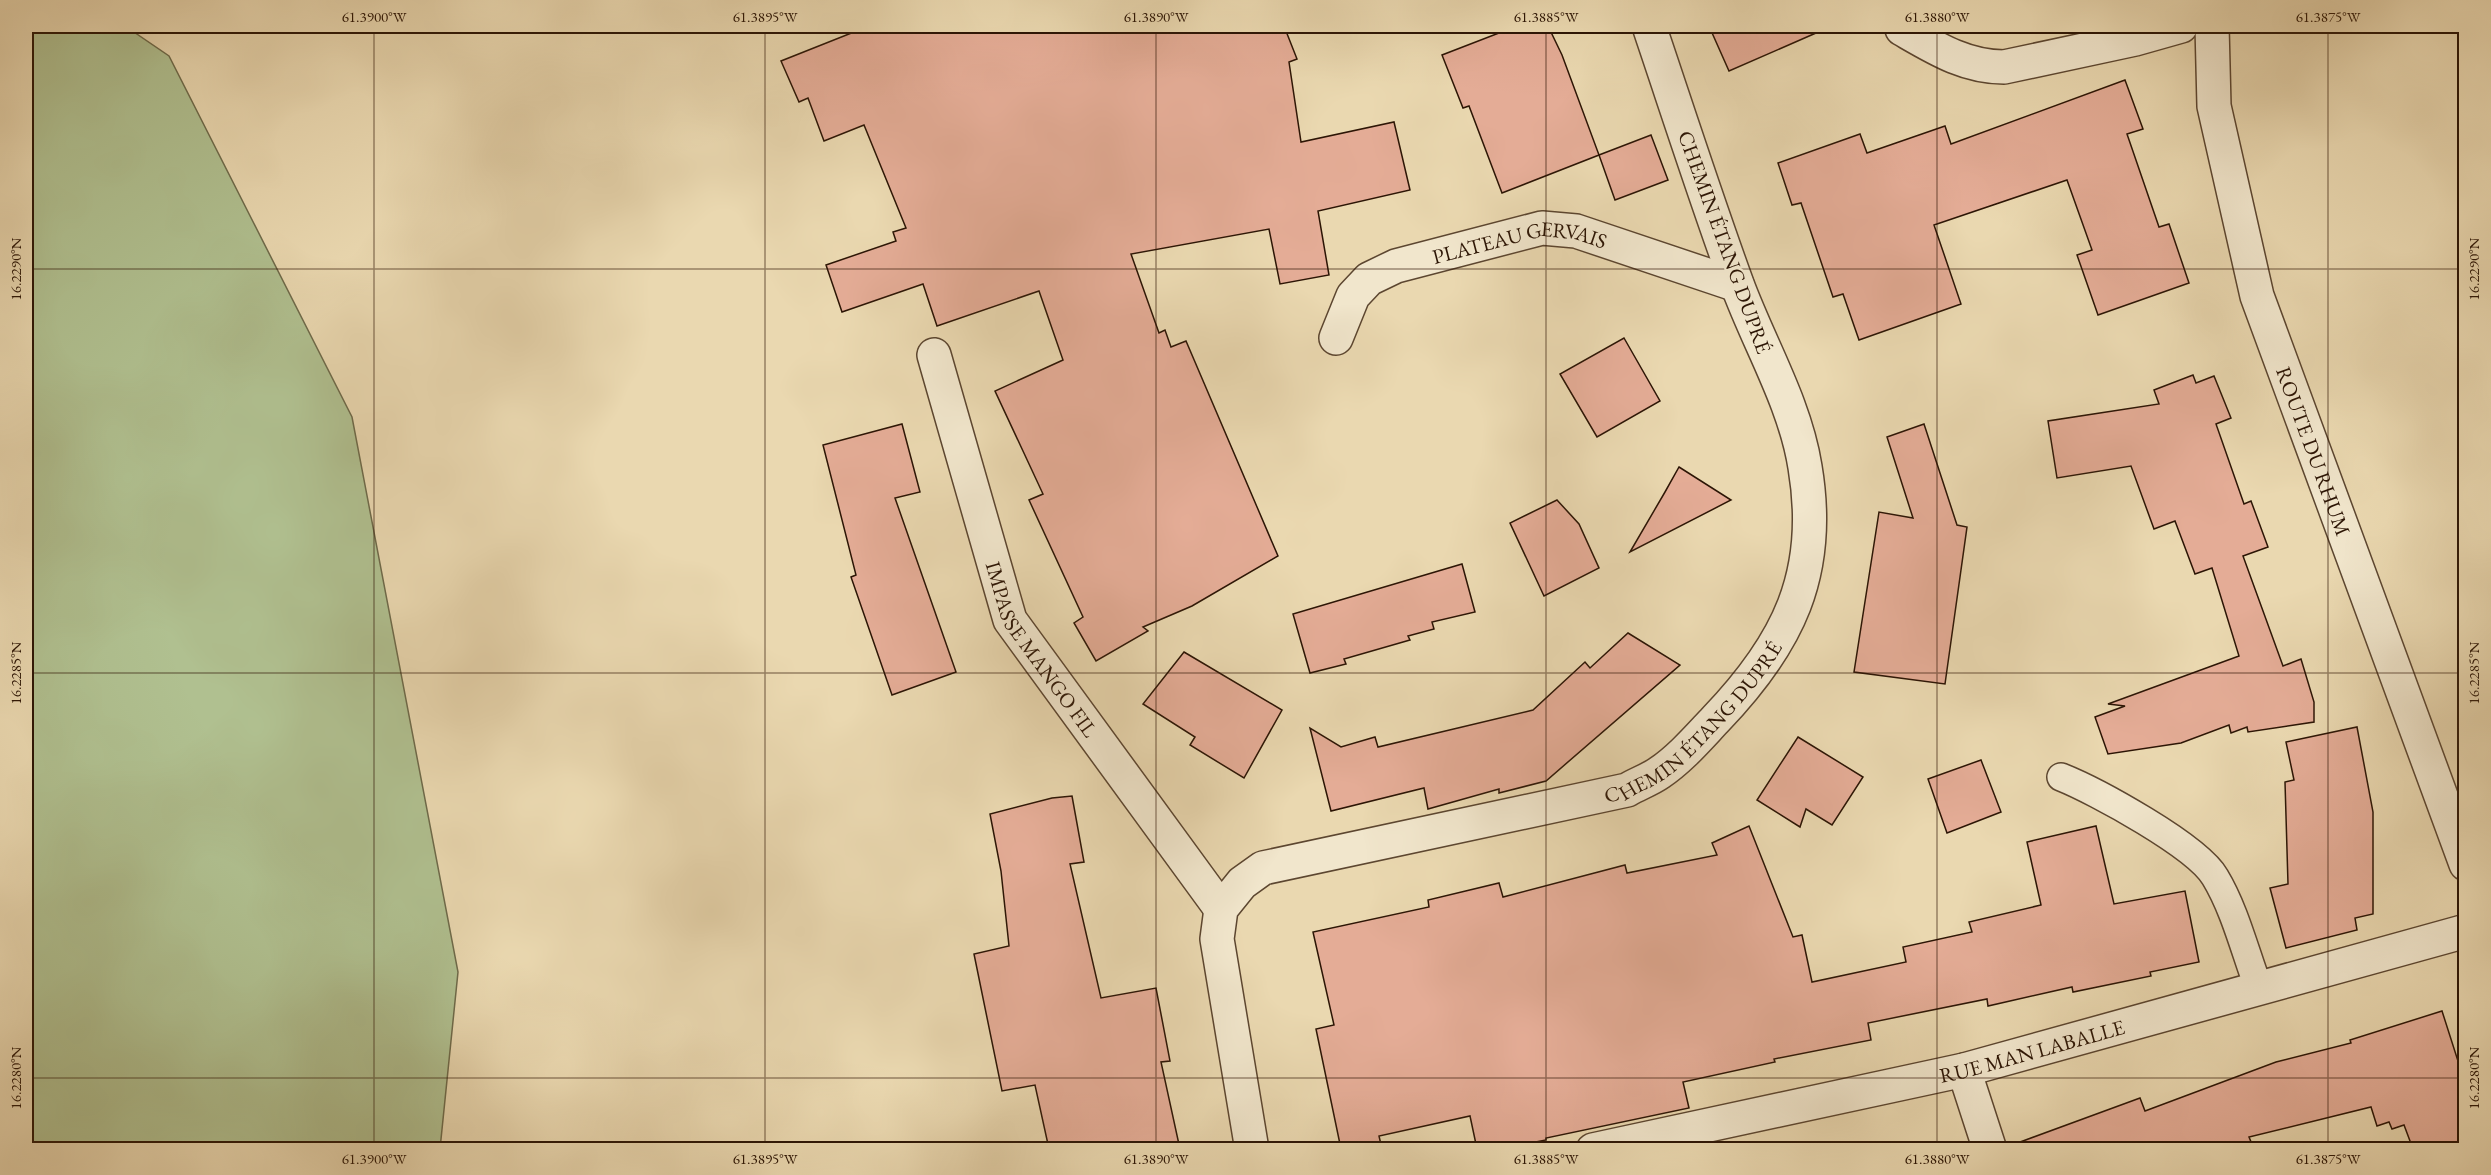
<svg xmlns="http://www.w3.org/2000/svg" width="2491" height="1175" font-family="'EB Garamond',serif">
	<style>
		.green { fill: #b0c090; stroke: #6e6a4a; stroke-width: 1.5 }
		.building { fill: #e4ac96; stroke: #2c1505; stroke-width: 1.5 }
		.lines { fill: none; stroke-linecap: round; stroke-linejoin: round }
		.service-casing { stroke: #5c4630; stroke-width: 30 }
		.minor-casing { stroke: #5c4630; stroke-width: 36 }
		.tertiary-casing { stroke: #5c4630; stroke-width: 36 }
		.service { stroke: #f1e6cc; stroke-width: 27 }
		.minor { stroke: #f1e6cc; stroke-width: 33 }
		.tertiary { stroke: #f1e6cc; stroke-width: 33 }
		.ticks { fill: none; stroke: #2c1505; stroke-width: 1.5; stroke-opacity: 0.45 }
		.labels { text-anchor: middle; dominant-baseline: central; stroke-width: 4.5; stroke-linejoin: round; paint-order: stroke }
		.street-label { font-size: 21px; fill: #2c1505; stroke: #f1e6cc }
		.neatline { fill: none; stroke: #2c1505; stroke-width: 2 }
		.ticks-label { font-size: 15px; text-anchor: middle; fill: #2c1505 }
	</style>
	<rect width="100%" height="100%" fill="#ead8b0"/>
	<filter id="stains"><feTurbulence type="fractalNoise" baseFrequency=".00333" numOctaves="4"/><feColorMatrix values="0 0 0 0 .2 0 0 0 0 .09 0 0 0 0 .02 0 0 0 .5 -.17"/></filter>
	<radialGradient id="worn" r=".72"><stop offset=".6" stop-color="#630" stop-opacity="0"/><stop offset="1" stop-color="#630" stop-opacity=".3"/></radialGradient>
	<polygon class="green" points="26,26 125,26 169,56 352,417 458,972 440,1149 26,1149"/>
	<g class="building">
		<polygon points="869,26 1284,26 1297,59 1289,62 1301,142 1394,122 1410,190 1318,211 1329,275 1280,284 1269,229 1131,254 1159,333 1165,330 1171,347 1186,341 1278,556 1192,606 1143,627 1148,631 1096,661 1074,623 1083,617 1029,500 1043,494 995,391 1063,360 1039,291 937,326 923,284 842,312 826,265 896,241 893,232 906,228 864,125 824,141 808,98 799,102 781,61"/>
		<polygon points="1517,26 1548,26 1562,55 1599,155 1502,193 1469,106 1463,108 1442,55"/>
		<polygon points="1709,26 1832,26 1729,71"/>
		<polygon points="2125,80 2143,129 2127,134 2159,227 2169,224 2189,283 2098,315 2077,255 2092,250 2067,180 1934,225 1961,304 1859,340 1843,294 1833,297 1801,203 1792,205 1778,163 1860,134 1867,153 1945,126 1951,144"/>
		<polygon points="1651,135 1668,180 1615,200 1599,155"/>
		<polygon points="1624,338 1660,401 1597,437 1560,374"/>
		<polygon points="2193,375 2196,383 2214,376 2231,418 2216,424 2244,504 2251,501 2268,547 2243,556 2283,666 2301,659 2314,702 2314,722 2248,732 2247,727 2231,733 2229,725 2181,743 2108,754 2095,717 2125,706 2108,704 2239,656 2212,568 2195,574 2175,521 2154,529 2131,466 2057,478 2048,421 2159,404 2154,390"/>
		<polygon points="902,424 920,492 895,498 956,672 892,695 851,577 856,575 823,445"/>
		<polygon points="1924,424 1957,525 1967,527 1945,684 1854,672 1879,512 1913,518 1887,437"/>
		<polygon points="1679,467 1731,500 1630,552 1665,492"/>
		<polygon points="1557,500 1579,524 1599,568 1544,596 1510,523"/>
		<polygon points="1462,564 1475,612 1432,622 1434,629 1408,636 1410,640 1344,659 1346,664 1310,673 1293,614"/>
		<polygon points="1628,633 1680,665 1546,781 1499,793 1499,789 1428,809 1424,788 1331,811 1310,728 1341,747 1375,737 1378,747 1533,710 1585,662 1590,668"/>
		<polygon points="1184,652 1282,710 1244,778 1190,745 1195,737 1143,704"/>
		<polygon points="2357,727 2373,812 2373,914 2355,918 2357,930 2286,948 2270,888 2288,884 2285,782 2294,780 2286,742"/>
		<polygon points="1798,737 1863,777 1832,825 1806,809 1800,827 1757,800"/>
		<polygon points="1981,760 2001,812 1947,833 1928,779"/>
		<polygon points="1072,796 1084,862 1070,864 1101,998 1156,988 1170,1061 1161,1062 1180,1149 1049,1149 1035,1085 1002,1091 974,954 1009,946 1001,871 990,814 1052,798"/>
		<polygon points="1749,826 1793,937 1802,935 1812,982 1906,962 1903,947 1972,932 1969,922 2041,905 2027,842 2096,826 2114,904 2185,891 2199,962 2150,972 2151,976 2073,992 2072,987 1988,1006 1987,999 1868,1023 1871,1040 1774,1059 1775,1062 1683,1082 1689,1108 1546,1138 1546,1140 1499,1149 1477,1149 1470,1116 1379,1136 1382,1149 1341,1149 1316,1029 1334,1025 1313,932 1429,907 1428,900 1499,883 1503,897 1625,865 1627,873 1717,855 1712,843"/>
		<polygon points="2442,1011 2466,1086 2466,1149 2413,1149 2404,1125 2392,1129 2389,1122 2377,1126 2371,1107 2249,1137 2254,1149 2013,1149 2012,1145 2140,1098 2145,1111 2276,1062 2351,1043 2350,1040"/>
	</g>
	<g class="lines">
		<g class="service-casing">
			<path id="service" d="M 2061,777 C 2096,791 2197,846 2215,877 C 2235,910 2245,952 2259,989"/>
		</g>
		<g class="minor-casing">
			<g id="minor">
				<path d="M 1902,29 C 1935,48 1965,67 2004,67 L 2135,39 L 2181,26"/>
				<path id="s1" d="M 1336,338 L 1353,296 L 1369,279 L 1396,266 L 1542,228 L 1576,231 L 1737,285"/>
				<path id="s2" d="M 934,355 L 1010,620 L 1221,909"/>
				<polyline points="1964,1070 1990,1150"/>
				<path id="s3" d="M 1252,1150 L 1217,939 L 1221,909 L 1242,883 L 1263,868 L 1627,790 C 1637,784 1649,780 1659,773 C 1680,759 1698,738 1715,720 C 1788,644 1823,574 1805,467 C 1795,403 1759,344 1737,284 C 1706,199 1678,112 1649,26"/>
				<path id="s4" d="M 1593,1150 L 1964,1070 L 2466,931"/>
			</g>
		</g>
		<g class="tertiary-casing">
			<g id="tertiary">
				<path id="s5" d="M 2212,26 L 2214,106 L 2257,296 L 2466,864"/>
			</g>
		</g>
		<use href="#service" class="service"/>
		<use href="#minor" class="minor"/>
		<use href="#tertiary" class="tertiary"/>
	</g>
	<path class="ticks" d="M 374,26 L 374,1150M 765,26 L 765,1150M 1156,26 L 1156,1150M 1546,26 L 1546,1150M 1937,26 L 1937,1150M 2328,26 L 2328,1150M 26,269 L 2466,269M 26,673 L 2466,673M 26,1078 L 2466,1078"/>
	<g class="labels">
		<g class="street-label">
			<text transform="translate(1725 242) rotate(70)">CHEMIN ÉTANG DUPRÉ</text>
			<text stroke="none"><textPath href="#s1" startOffset="226">PLATEAU GERVAIS</textPath></text>
			<text stroke="none"><textPath href="#s5" startOffset="440">ROUTE DU RHUM</textPath></text>
			<text stroke="none"><textPath href="#s2" startOffset="316">IMPASSE MANGO FIL</textPath></text>
			<text stroke="none"><textPath href="#s3" startOffset="770">CHEMIN ÉTANG DUPRÉ</textPath></text>
			<text stroke="none"><textPath href="#s4" startOffset="450">RUE MAN LABALLE</textPath></text>
		</g>
	</g>
	<rect width="2491" height="1175" fill="none" stroke="#ead8b0" stroke-width="66"/>
	<rect x="33" y="33" width="2425" height="1109" class="neatline"/>
	<g class="ticks-label">
		<text x="374" y="22">61.3900°W</text>
		<text x="765" y="22">61.3895°W</text>
		<text x="1156" y="22">61.3890°W</text>
		<text x="1546" y="22">61.3885°W</text>
		<text x="1937" y="22">61.3880°W</text>
		<text x="2328" y="22">61.3875°W</text>
		<text transform="translate(16 269) rotate(-90)" y="5">16.2290°N</text>
		<text transform="translate(2474 269) rotate(-90)" y="5">16.2290°N</text>
		<text transform="translate(16 673) rotate(-90)" y="5">16.2285°N</text>
		<text transform="translate(2474 673) rotate(-90)" y="5">16.2285°N</text>
		<text transform="translate(16 1078) rotate(-90)" y="5">16.2280°N</text>
		<text transform="translate(2474 1078) rotate(-90)" y="5">16.2280°N</text>
		<text x="374" y="1164">61.3900°W</text>
		<text x="765" y="1164">61.3895°W</text>
		<text x="1156" y="1164">61.3890°W</text>
		<text x="1546" y="1164">61.3885°W</text>
		<text x="1937" y="1164">61.3880°W</text>
		<text x="2328" y="1164">61.3875°W</text>
	</g>
	<rect width="100%" height="100%" filter="url(#stains)"/>
	<rect width="100%" height="100%" fill="url(#worn)"/>
</svg>
